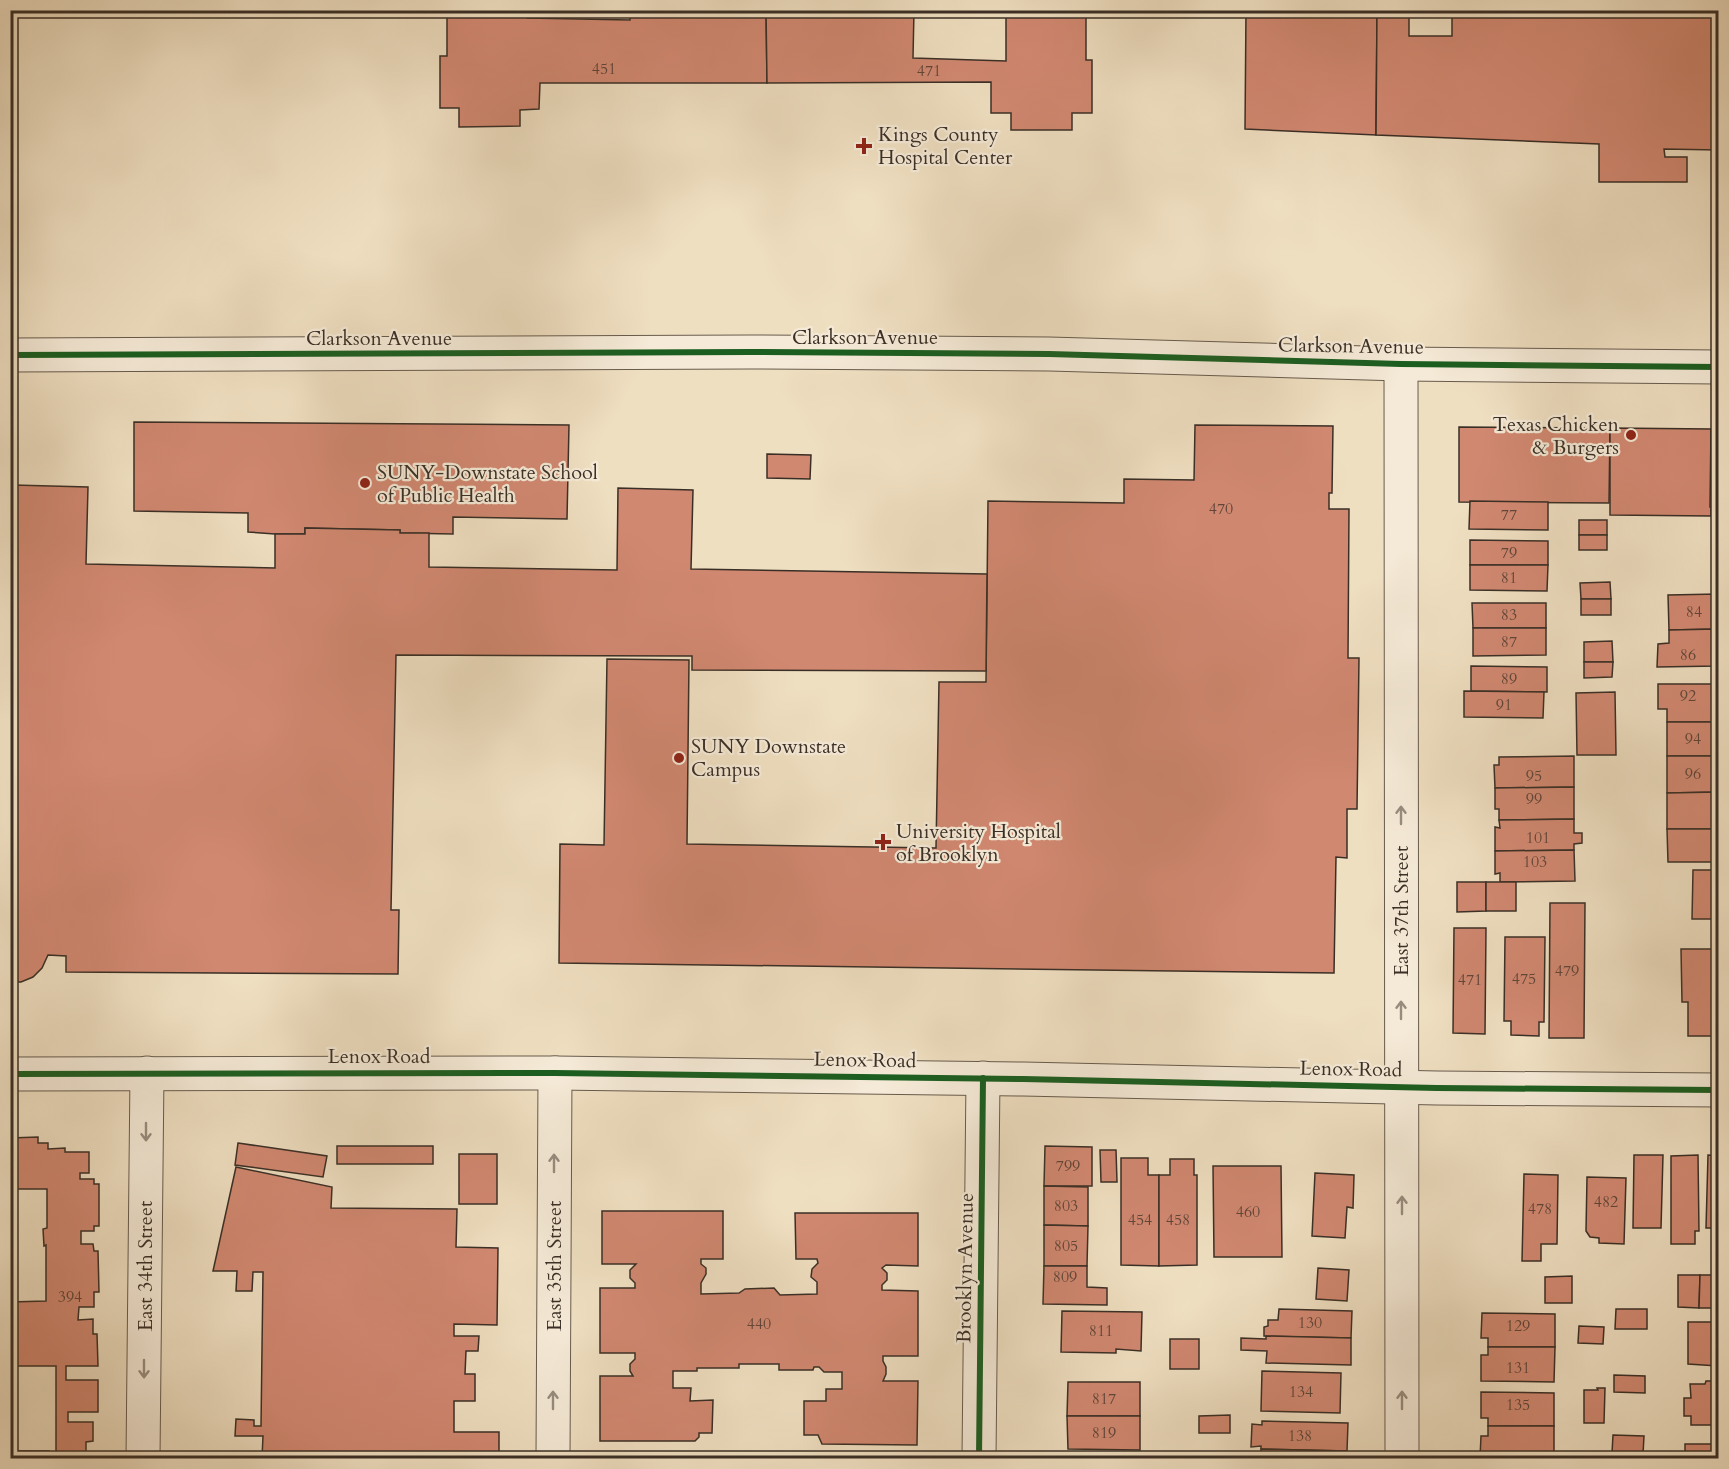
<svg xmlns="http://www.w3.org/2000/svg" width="1729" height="1469" font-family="Cardo,serif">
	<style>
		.building { fill: #d18871; stroke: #3a2f26; stroke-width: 1.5 }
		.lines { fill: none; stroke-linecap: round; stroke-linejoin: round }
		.street-casing { stroke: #675b4d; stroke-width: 35 }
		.street { stroke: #f5ead7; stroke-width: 33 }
		.cycleway-casing { stroke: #f5ead7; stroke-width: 10 }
		.cycleway { stroke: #1b5e20; stroke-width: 6 }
		.oneway { stroke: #988c7e }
		.poi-dot { fill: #8f2418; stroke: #f5ead7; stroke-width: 2 }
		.labels { text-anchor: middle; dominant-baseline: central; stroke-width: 4.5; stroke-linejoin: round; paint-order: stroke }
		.number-label { font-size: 16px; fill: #604539 }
		.poi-label { font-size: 20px; fill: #3a2f26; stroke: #f5ead7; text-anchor: start }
		.street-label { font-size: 20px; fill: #3a2f26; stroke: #f5ead7 }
	</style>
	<rect width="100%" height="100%" fill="#efdfc1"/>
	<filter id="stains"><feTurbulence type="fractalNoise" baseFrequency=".00333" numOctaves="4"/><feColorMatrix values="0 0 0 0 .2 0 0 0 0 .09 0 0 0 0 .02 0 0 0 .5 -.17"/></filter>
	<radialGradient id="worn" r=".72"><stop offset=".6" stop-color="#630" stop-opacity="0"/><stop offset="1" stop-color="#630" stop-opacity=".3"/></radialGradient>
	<g class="building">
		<polygon points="447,10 527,10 527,18 630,20 630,10 766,10 767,83 540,83 539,109 520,110 520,126 459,127 459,108 440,108 440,56 447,56"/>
		<polygon points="766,10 914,10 913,58 1006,61 1006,10 1086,10 1086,60 1092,60 1092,113 1072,113 1072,130 1011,130 1011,113 991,113 991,82 767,83"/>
		<polygon points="1246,10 1377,10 1376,135 1245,129"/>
		<polygon points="1377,10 1409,10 1409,36 1452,36 1452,10 1718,10 1718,150 1664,149 1665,157 1687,157 1687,182 1599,182 1599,144 1376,135"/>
		<polygon points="134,422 569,425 567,519 453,517 453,534 400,533 400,530 305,528 305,534 275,534 248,532 248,513 134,511"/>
		<polygon points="1195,425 1333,426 1332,493 1329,493 1329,509 1349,509 1348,658 1359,658 1357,809 1347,809 1347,858 1336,857 1334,973 559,963 560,844 604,845 607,659 689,660 687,844 936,848 939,682 986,682 988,501 1124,503 1124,479 1194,480"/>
		<polygon points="1459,427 1610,428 1609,503 1459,502"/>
		<polygon points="1610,428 1711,429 1711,516 1610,515"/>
		<polygon points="1711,429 1718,429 1718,507 1710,507"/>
		<polygon points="767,454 811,455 810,479 767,478"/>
		<polygon points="13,485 88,487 86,564 275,568 275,534 305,534 305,528 400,530 400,533 429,533 429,567 617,570 618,488 693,490 691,569 987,574 986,671 692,670 692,656 396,655 391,910 399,910 398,974 66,972 66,956 48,955 42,968 33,977 21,982 10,982 10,567"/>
		<polygon points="1470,501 1548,502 1548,530 1469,529"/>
		<rect x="1579" y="520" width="28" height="15"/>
		<rect x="1579" y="535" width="28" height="15"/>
		<polygon points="1470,540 1548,541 1548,565 1470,565"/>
		<polygon points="1470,565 1548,565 1547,591 1470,590"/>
		<polygon points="1610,582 1611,599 1581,599 1580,583"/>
		<polygon points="1718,594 1718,629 1669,630 1668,595"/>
		<rect x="1581" y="599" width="30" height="16"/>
		<polygon points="1472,603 1546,603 1546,628 1473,628"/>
		<polygon points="1473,628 1546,628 1546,655 1473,656"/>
		<polygon points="1718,629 1718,666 1657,667 1658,644 1669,643 1669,630"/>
		<polygon points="1612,641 1613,662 1584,662 1584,642"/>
		<polygon points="1584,662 1613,662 1612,677 1584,678"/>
		<polygon points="1471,666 1547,667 1547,692 1471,691"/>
		<polygon points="1658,684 1718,684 1718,722 1667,722 1667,709 1658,709"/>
		<polygon points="1464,691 1544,692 1543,718 1464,717"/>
		<polygon points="1615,692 1616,755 1577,755 1576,693"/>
		<rect x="1667" y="722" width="51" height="34"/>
		<polygon points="1574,756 1574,787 1495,788 1494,765 1499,765 1499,757"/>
		<polygon points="1667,756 1718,756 1718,792 1667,793"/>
		<polygon points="1574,787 1574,819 1499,820 1499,809 1495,809 1495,788"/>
		<polygon points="1718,792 1718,829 1667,829 1667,793"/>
		<polygon points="1574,819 1574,833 1582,833 1582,843 1574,844 1574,850 1495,851 1495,827 1500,828 1499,820"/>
		<polygon points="1667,829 1718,829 1718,862 1668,862"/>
		<polygon points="1574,850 1575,881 1500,882 1500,873 1495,874 1495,851"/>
		<polygon points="1693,870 1713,870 1713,880 1718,880 1718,919 1692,919"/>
		<polygon points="1457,882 1486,882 1486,911 1457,912"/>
		<rect x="1486" y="882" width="30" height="29"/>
		<polygon points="1550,903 1585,903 1584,1038 1549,1038"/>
		<polygon points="1454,928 1486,928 1485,1034 1453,1033"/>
		<polygon points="1505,937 1545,937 1544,1022 1539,1022 1539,1036 1511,1035 1511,1021 1504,1021"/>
		<polygon points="1681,949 1718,949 1718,1036 1688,1036 1688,1002 1682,1002"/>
		<polygon points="38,1137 38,1143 48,1143 48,1149 65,1148 65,1152 89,1152 89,1173 80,1173 80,1179 94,1179 94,1184 99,1184 99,1226 94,1226 94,1231 81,1231 81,1244 93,1244 94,1251 98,1251 99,1292 94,1292 94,1307 79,1307 78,1320 93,1319 93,1334 97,1334 98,1366 66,1366 66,1380 98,1380 98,1412 68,1412 68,1422 93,1422 93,1441 86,1442 86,1457 93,1457 93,1458 10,1458 10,1451 49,1451 50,1456 56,1456 56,1366 10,1366 10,1302 46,1301 46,1245 44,1246 43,1229 47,1228 47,1189 10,1189 10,1138"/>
		<polygon points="238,1143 327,1156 323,1177 235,1165"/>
		<rect x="337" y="1146" width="96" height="18"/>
		<polygon points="1045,1146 1092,1147 1092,1186 1044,1186"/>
		<polygon points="1100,1150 1116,1150 1117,1182 1101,1182"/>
		<rect x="459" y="1154" width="38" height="50"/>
		<polygon points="1634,1155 1663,1155 1661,1228 1633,1228"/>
		<polygon points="1698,1155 1699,1231 1695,1231 1695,1244 1671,1244 1671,1156"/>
		<polygon points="1708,1155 1718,1156 1718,1228 1706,1228"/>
		<polygon points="1121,1158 1148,1158 1148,1175 1159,1175 1159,1266 1121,1265"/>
		<polygon points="1170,1159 1194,1159 1194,1175 1197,1175 1197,1265 1159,1266 1159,1175 1170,1175"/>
		<polygon points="1213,1166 1281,1166 1282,1257 1214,1257"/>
		<polygon points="236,1167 332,1187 331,1208 457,1209 456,1247 498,1248 497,1325 454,1324 454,1336 479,1336 478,1351 466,1351 465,1374 475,1374 475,1401 454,1401 454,1432 499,1432 499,1458 262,1458 263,1436 235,1436 236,1419 254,1420 254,1426 261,1426 263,1272 253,1272 252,1291 236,1291 237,1271 213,1271"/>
		<polygon points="1315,1173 1354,1175 1353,1208 1347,1207 1345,1238 1312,1236"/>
		<polygon points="1524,1174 1558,1175 1557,1244 1541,1244 1541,1261 1522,1261"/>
		<polygon points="1587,1177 1626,1178 1624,1244 1599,1243 1599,1238 1590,1237 1586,1231"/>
		<polygon points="1044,1186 1088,1187 1088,1226 1044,1225"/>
		<polygon points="602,1211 723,1211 723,1259 701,1259 701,1264 706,1268 706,1274 701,1283 701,1294 739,1293 745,1289 774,1288 780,1295 817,1294 817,1282 811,1277 812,1269 818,1263 817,1259 796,1259 795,1213 918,1213 918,1266 886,1265 882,1268 887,1273 887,1280 882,1285 882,1290 918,1291 918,1356 883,1356 883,1361 886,1367 886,1374 883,1381 918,1381 917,1445 822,1444 818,1435 804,1435 804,1401 826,1401 826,1389 842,1389 842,1372 824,1372 819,1367 814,1367 813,1370 779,1370 779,1364 739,1364 739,1368 697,1368 697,1371 673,1371 673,1388 691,1388 690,1401 713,1400 712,1433 699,1433 699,1437 695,1441 600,1441 600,1376 633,1376 630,1371 630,1364 635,1359 635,1353 600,1353 600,1288 635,1288 635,1283 630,1278 630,1270 636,1264 602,1264"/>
		<polygon points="1044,1225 1088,1226 1087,1266 1044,1266"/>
		<polygon points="1044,1266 1087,1266 1087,1287 1107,1288 1107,1305 1043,1304"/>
		<polygon points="1318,1268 1349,1270 1347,1301 1316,1299"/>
		<polygon points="1678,1275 1700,1275 1699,1308 1678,1307"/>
		<polygon points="1700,1275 1718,1275 1718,1308 1699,1308"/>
		<polygon points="1572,1276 1572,1303 1545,1303 1545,1277"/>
		<polygon points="1279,1309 1352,1311 1351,1338 1264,1336 1264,1327 1268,1326 1268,1320 1278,1320"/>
		<polygon points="1616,1309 1647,1309 1647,1329 1615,1329"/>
		<polygon points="1062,1311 1142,1312 1141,1351 1116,1349 1116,1353 1061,1352"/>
		<polygon points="1482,1313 1555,1314 1555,1347 1488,1347 1488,1338 1481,1338"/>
		<polygon points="1688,1322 1718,1322 1718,1366 1688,1364"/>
		<polygon points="1579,1326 1604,1327 1603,1344 1578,1343"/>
		<polygon points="1266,1336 1351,1338 1351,1365 1266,1363 1267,1351 1241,1350 1241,1338 1266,1339"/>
		<rect x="1170" y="1339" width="29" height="30"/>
		<polygon points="1488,1347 1555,1347 1554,1382 1481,1381 1481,1355 1488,1355"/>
		<polygon points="1262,1371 1341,1373 1340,1413 1261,1411"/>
		<polygon points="1614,1375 1645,1376 1645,1393 1614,1392"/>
		<polygon points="1706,1381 1718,1381 1718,1425 1691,1425 1691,1416 1684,1416 1684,1398 1691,1398 1690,1384 1705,1384"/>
		<polygon points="1068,1382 1140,1382 1140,1416 1067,1416"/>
		<polygon points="1597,1388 1605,1388 1604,1423 1584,1423 1584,1390 1598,1390"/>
		<polygon points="1481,1392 1554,1393 1554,1426 1488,1426 1488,1418 1481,1418"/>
		<polygon points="1230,1415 1230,1433 1199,1433 1199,1416"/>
		<polygon points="1067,1416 1140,1416 1140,1450 1068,1449"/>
		<polygon points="1262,1421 1348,1423 1347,1451 1261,1449 1261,1446 1251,1447 1252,1424 1262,1425"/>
		<polygon points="1488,1426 1554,1426 1554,1458 1480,1458 1481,1436 1488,1436"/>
		<polygon points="1613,1435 1644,1436 1643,1454 1612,1453"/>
		<rect x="1685" y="1444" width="33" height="14"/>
		<polygon points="1261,1449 1347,1451 1347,1458 1261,1458"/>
	</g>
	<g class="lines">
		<g class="street-casing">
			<g id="street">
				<polyline points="10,355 750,352 1049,354 1401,364 1718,367"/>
				<polyline points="1401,364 1402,1458"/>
				<polyline points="10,1074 555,1073 1023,1079 1437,1088 1718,1090"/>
				<polyline points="143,1458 147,1073"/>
				<polyline points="553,1458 555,1073"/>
				<polyline points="979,1458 983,1078"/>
			</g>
		</g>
		<use href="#street" class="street"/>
		<g class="cycleway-casing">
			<g id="cycleway">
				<polyline points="10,355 750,352 1049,354 1401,364 1718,367"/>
				<polyline points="10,1074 555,1073 1023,1079 1437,1088 1718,1090"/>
				<polyline points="979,1458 983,1078"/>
			</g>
		</g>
		<use href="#cycleway" class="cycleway"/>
	</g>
	<defs><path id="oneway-shaft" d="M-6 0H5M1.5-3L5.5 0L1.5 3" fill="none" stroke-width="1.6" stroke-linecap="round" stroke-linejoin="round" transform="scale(1.5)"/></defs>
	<g class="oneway">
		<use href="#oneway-shaft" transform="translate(1401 815) rotate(-90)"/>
		<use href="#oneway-shaft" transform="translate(1401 1010) rotate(-90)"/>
		<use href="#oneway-shaft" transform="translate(146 1132) rotate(90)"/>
		<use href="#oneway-shaft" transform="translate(554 1163) rotate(-90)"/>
		<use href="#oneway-shaft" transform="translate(1402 1205) rotate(-90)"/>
		<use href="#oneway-shaft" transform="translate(144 1369) rotate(90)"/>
		<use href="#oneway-shaft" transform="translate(553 1400) rotate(-90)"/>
		<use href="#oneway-shaft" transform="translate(1402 1400) rotate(-90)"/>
	</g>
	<g class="poi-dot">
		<path d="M861 137h6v6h6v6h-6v6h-6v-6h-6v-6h6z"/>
		<circle cx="1631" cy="435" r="6"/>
		<circle cx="365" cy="483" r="6"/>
		<circle cx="679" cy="758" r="6"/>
		<path d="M880 833h6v6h6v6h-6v6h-6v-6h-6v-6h6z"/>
	</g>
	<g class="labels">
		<g class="number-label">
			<text x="604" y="69">451</text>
			<text x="929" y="71">471</text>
			<text x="1221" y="509">470</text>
			<text x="1509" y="515">77</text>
			<text x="1509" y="553">79</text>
			<text x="1509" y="578">81</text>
			<text x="1694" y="612">84</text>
			<text x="1509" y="615">83</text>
			<text x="1509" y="642">87</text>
			<text x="1688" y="655">86</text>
			<text x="1509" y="679">89</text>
			<text x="1688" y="696">92</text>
			<text x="1504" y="705">91</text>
			<text x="1693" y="739">94</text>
			<text x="1693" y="774">96</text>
			<text x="1534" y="776">95</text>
			<text x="1534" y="799">99</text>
			<text x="1538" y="838">101</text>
			<text x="1535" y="862">103</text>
			<text x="1567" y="971">479</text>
			<text x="1524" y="979">475</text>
			<text x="1470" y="980">471</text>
			<text x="1068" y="1166">799</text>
			<text x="1606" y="1202">482</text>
			<text x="1066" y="1206">803</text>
			<text x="1540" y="1209">478</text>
			<text x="1248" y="1212">460</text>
			<text x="1140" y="1220">454</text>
			<text x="1178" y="1220">458</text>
			<text x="1066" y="1246">805</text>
			<text x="1065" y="1277">809</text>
			<text x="70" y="1297">394</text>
			<text x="1310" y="1323">130</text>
			<text x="759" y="1324">440</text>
			<text x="1518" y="1326">129</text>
			<text x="1101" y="1331">811</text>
			<text x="1518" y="1368">131</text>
			<text x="1301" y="1392">134</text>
			<text x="1104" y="1399">817</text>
			<text x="1518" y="1405">135</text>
			<text x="1104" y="1433">819</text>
			<text x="1300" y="1436">138</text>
		</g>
		<g class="poi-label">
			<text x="878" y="134">Kings County<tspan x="878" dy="23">Hospital Center</tspan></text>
			<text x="1619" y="424" text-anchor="end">Texas Chicken<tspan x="1619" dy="23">&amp; Burgers</tspan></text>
			<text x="377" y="472">SUNY-Downstate School<tspan x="377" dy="23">of Public Health</tspan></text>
			<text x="691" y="746">SUNY Downstate<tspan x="691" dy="23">Campus</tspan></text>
			<text x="896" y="831">University Hospital<tspan x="896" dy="23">of Brooklyn</tspan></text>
		</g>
		<g class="street-label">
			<text x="865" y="337">Clarkson Avenue</text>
			<text x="379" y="338">Clarkson Avenue</text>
			<text transform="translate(1351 346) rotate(1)">Clarkson Avenue</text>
			<text transform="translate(1401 911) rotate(-90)">East 37th Street</text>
			<text x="379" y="1056">Lenox Road</text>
			<text transform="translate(865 1060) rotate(1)">Lenox Road</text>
			<text transform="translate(1351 1069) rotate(1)">Lenox Road</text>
			<text transform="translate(145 1266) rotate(-90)">East 34th Street</text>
			<text transform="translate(554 1266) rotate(-90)">East 35th Street</text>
			<text transform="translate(965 1268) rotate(-89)">Brooklyn Avenue</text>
		</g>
	</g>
	<rect width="1729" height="1469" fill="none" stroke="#efdfc1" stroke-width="36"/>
	<rect x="12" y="12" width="1705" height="1445" fill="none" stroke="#3a2f26" stroke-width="3"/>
	<rect x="18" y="18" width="1693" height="1433" fill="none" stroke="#3a2f26" stroke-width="1.5"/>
	<rect width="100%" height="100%" filter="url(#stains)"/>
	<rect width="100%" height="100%" fill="url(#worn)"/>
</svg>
